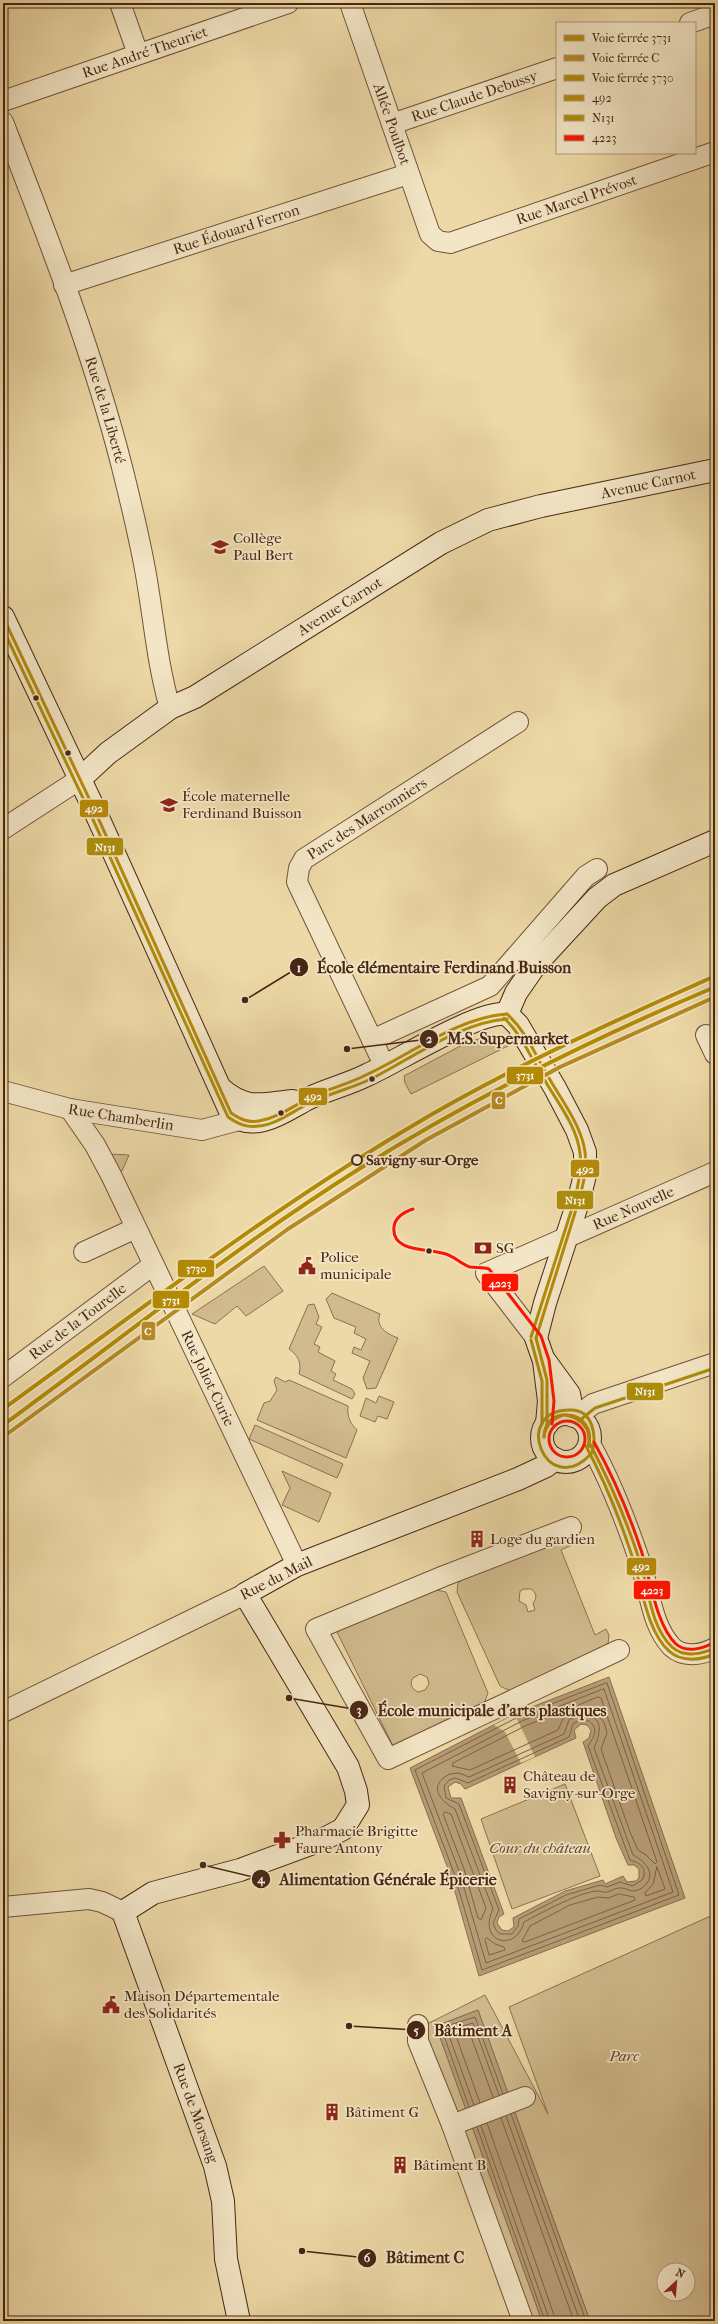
<svg xmlns="http://www.w3.org/2000/svg" width="718" height="2324" font-family="'IM FELL French Canon',serif">
	<style>
		.green { fill: #d1bb8e; stroke: #8c7051; fill-rule: evenodd }
		.water { fill: #b59c75; stroke: #896d4e; fill-rule: evenodd }
		.pier { fill: #edd9a7 }
		.lines { fill: none; stroke-linecap: round; stroke-linejoin: round }
		.shore { stroke: #7e6144; stroke-width: 1 }
		.street-casing { stroke: #715339; stroke-width: 22 }
		.secondary-casing { stroke: #482614; stroke-width: 24 }
		.street { stroke: #f3e6c6; stroke-width: 20 }
		.secondary { stroke: #f3e6c6; stroke-width: 22 }
		.bus-1-casing { stroke: #f3e6c6; stroke-width: 6 }
		.bus-2-casing { stroke: #f3e6c6; stroke-width: 6 }
		.bus-3-casing { stroke: #f3e6c6; stroke-width: 6 }
		.bus-1 { stroke: #b68a09; stroke-width: 3 }
		.bus-2 { stroke: #ad8e09; stroke-width: 3 }
		.bus-3 { stroke: #ff1400; stroke-width: 3 }
		.rail-1-casing { stroke: #f3e6c6; stroke-width: 7 }
		.rail-2-casing { stroke: #f3e6c6; stroke-width: 7 }
		.rail-3-casing { stroke: #f3e6c6; stroke-width: 7 }
		.rail-1 { stroke: #b48a05; stroke-width: 4 }
		.rail-2 { stroke: #b68a22; stroke-width: 4 }
		.rail-3 { stroke: #b48a05; stroke-width: 4 }
		.bus-dot { fill: #482614; stroke: #f3e6c6; stroke-width: 1.5 }
		.stop-dot { fill: #f3e6c6; stroke: #482614; stroke-width: 2 }
		.labels { text-anchor: middle; dominant-baseline: central; stroke-width: 3.5; stroke-linejoin: round; paint-order: stroke }
		.street-label { font-size: 15px; fill: #482614; stroke: #f3e6c6 }
		.poi-label { font-size: 15px; fill: #482614; stroke: #f3e6c6; text-anchor: start }
		.stop-label { font-size: 15px; font-weight: bold; fill: #482614; stroke: #f3e6c6; text-anchor: start }
		.park-label { font-size: 15px; font-style: italic; fill: #63442c; stroke: #f3e6c6 }
		.leader { fill: none; stroke: #482614; stroke-width: 1.5 }
		.callout-dot { fill: #482614; stroke: #f3e6c6; stroke-width: 1.5 }
		.mark-label { font-size: 12px; text-anchor: middle; font-weight: bold; fill: #fff }
		.callout-label { font-size: 16px; text-anchor: middle; font-weight: bold; fill: #482614; stroke: #f3e6c6; stroke-width: 3.5; stroke-linejoin: round; paint-order: stroke }
		.line-badge { stroke: #f3e6c6; stroke-width: 1.5 }
		.badge-label { font-size: 11px; text-anchor: middle; font-weight: bold; fill: #fff }
	</style>
	<rect width="100%" height="100%" fill="#edd9a7"/>
	<filter id="stains"><feTurbulence type="fractalNoise" baseFrequency=".005" numOctaves="4"/><feColorMatrix values="0 0 0 0 .2 0 0 0 0 .09 0 0 0 0 .02 0 0 0 .5 -.17"/></filter>
	<radialGradient id="worn" r=".72"><stop offset=".6" stop-color="#630" stop-opacity="0"/><stop offset="1" stop-color="#630" stop-opacity=".3"/></radialGradient>
	<g class="green">
		<polygon points="490,1035 503,1037 514,1043 411,1094 405,1083 404,1076 464,1044"/>
		<polygon points="109,1154 129,1155 122,1171 116,1172"/>
		<polygon points="264,1266 283,1291 246,1316 237,1306 215,1324 192,1314"/>
		<path d="M 332,1293 L 380,1314 C 375,1327 387,1334 398,1338 L 376,1388 L 367,1389 L 363,1378 L 370,1361 L 352,1353 L 354,1347 L 361,1350 L 366,1339 L 354,1333 L 356,1327 L 334,1318 L 326,1299 Z"/>
		<path d="M 314,1304 L 319,1317 L 316,1324 L 322,1327 L 314,1344 L 320,1347 L 318,1352 L 335,1361 L 331,1371 L 336,1374 L 333,1380 L 352,1389 L 355,1394 L 352,1399 L 299,1374 C 302,1363 298,1355 289,1349 L 308,1305 Z"/>
		<path d="M 276,1377 L 285,1382 L 289,1380 L 348,1406 C 347,1417 350,1423 357,1430 L 346,1458 L 257,1420 L 264,1403 L 270,1401 L 277,1390 L 274,1381 Z"/>
		<polygon points="379,1396 394,1402 387,1419 378,1416 375,1422 360,1416 366,1398 376,1403"/>
		<polygon points="255,1425 343,1464 337,1478 249,1439"/>
		<polygon points="282,1471 331,1493 319,1522 282,1505 290,1488"/>
		<path d="M 564,1539 L 570,1541 L 572,1545 L 561,1550 L 595,1635 L 606,1629 L 609,1635 L 608,1644 L 515,1689 L 508,1690 L 500,1686 L 457,1592 L 458,1583 L 465,1577 ZM 524,1589 L 531,1589 C 536,1592 538,1598 533,1603 L 535,1610 L 528,1612 L 526,1605 L 519,1601 L 520,1591 Z"/>
		<path d="M 428,1588 L 446,1592 L 488,1693 L 485,1701 L 479,1706 L 393,1746 L 337,1632 L 339,1628 ZM 420,1674 L 427,1677 L 429,1684 L 425,1690 L 418,1692 C 412,1689 409,1684 413,1678 Z"/>
		<polygon points="565,1784 600,1876 512,1909 481,1819"/>
		<path d="M 715,1914 L 715,2321 L 590,2321 L 478,2010 L 436,2026 L 542,2321 L 525,2321 L 417,2029 L 485,1995 L 548,2114 L 509,2007 ZM 664,2270 L 688,2270 L 688,2294 L 664,2294 Z"/>
	</g>
	<g class="water">
		<path d="M 609,1677 L 685,1898 L 479,1976 L 450,1874 L 410,1768 L 519,1712 ZM 581,1724 L 587,1725 L 591,1730 L 589,1738 L 583,1742 L 616,1838 L 628,1865 L 634,1865 L 639,1869 L 639,1878 L 636,1881 L 627,1882 L 623,1876 L 605,1884 L 603,1880 L 565,1891 L 513,1918 L 514,1927 L 508,1931 L 502,1930 L 497,1923 L 499,1917 L 504,1914 L 461,1798 L 451,1798 L 448,1787 L 455,1782 L 461,1784 L 465,1789 L 576,1738 L 574,1730 Z"/>
		<polygon points="478,2010 590,2321 542,2321 436,2026"/>
	</g>
	<polygon class="pier" points="519,1712 517,1719 535,1757 521,1763 505,1732 494,1725"/>
	<g class="lines">
		<g class="shore">
			<polygon points="607,1683 679,1895 482,1970 454,1873 415,1770 520,1716"/>
			<polygon points="604,1689 673,1892 486,1963 459,1871 422,1773 522,1721"/>
			<polygon points="598,1697 601,1698 657,1862 655,1864 646,1855 638,1850 630,1832 601,1749 607,1733 604,1722 594,1712 578,1707 579,1705"/>
			<polygon points="566,1710 569,1712 563,1719 558,1730 470,1770 452,1766 453,1763 525,1726"/>
			<path d="M 580,1715 C 605,1714 601,1733 594,1748 L 633,1855 C 645,1861 659,1875 642,1888 C 631,1895 627,1887 619,1888 C 615,1888 611,1891 607,1892 C 604,1893 601,1891 598,1891 C 581,1891 541,1913 524,1922 C 516,1953 477,1943 493,1909 L 455,1809 C 440,1801 427,1785 450,1774 L 459,1773 L 469,1777 L 564,1734 L 569,1720 Z"/>
			<path d="M 580,1720 L 589,1721 C 600,1730 593,1737 588,1746 L 630,1860 C 640,1863 647,1867 643,1879 L 633,1886 L 620,1882 L 607,1887 L 600,1885 L 566,1895 L 519,1919 L 518,1926 L 512,1934 L 500,1934 L 496,1930 L 493,1923 L 499,1910 L 459,1804 L 446,1798 L 444,1786 L 449,1780 L 455,1778 L 468,1783 L 569,1737 L 573,1724 Z"/>
			<polygon points="445,1812 451,1814 486,1908 481,1920 478,1918 464,1869 443,1814"/>
			<polygon points="657,1867 665,1889 646,1896 645,1893 653,1884"/>
			<polygon points="619,1894 634,1897 635,1900 525,1942 522,1941 530,1926 570,1905 598,1897 608,1898"/>
			<polygon points="487,1938 495,1944 504,1947 505,1950 489,1955 485,1940"/>
			<polyline points="480,2103 456,2036 457,2034 469,2031 493,2097"/>
			<polyline points="474,2105 448,2033 449,2030 473,2023 499,2095"/>
			<polyline points="469,2107 442,2030 443,2027 475,2017 503,2094"/>
			<polyline points="511,2114 586,2321"/>
			<polyline points="506,2116 580,2321"/>
			<polyline points="501,2118 574,2321"/>
			<polyline points="487,2123 556,2321"/>
			<polyline points="481,2126 550,2321"/>
			<polyline points="477,2127 545,2321"/>
		</g>
		<g class="street-casing">
			<g id="street">
				<polyline points="120,3 138,54"/>
				<path id="s1" d="M 350,3 L 430,234 L 438,241 L 450,243 L 715,152"/>
				<polyline points="690,23 715,14"/>
				<path id="s2" d="M 3,101 L 288,3"/>
				<path id="s3" d="M 3,122 C 47,235 92,349 122,467 C 132,507 142,547 148,587 C 155,630 158,666 170,708"/>
				<path id="s4" d="M 392,124 L 557,68"/>
				<path id="s5" d="M 64,285 L 408,174"/>
				<polyline points="3,829 80,779"/>
				<polyline points="706,1035 715,1054"/>
				<polyline points="372,1040 490,986 586,876 597,869"/>
				<path id="s6" d="M 385,1067 L 297,882 L 299,868 L 304,859 L 518,722"/>
				<path id="s7" d="M 3,1091 L 70,1109 L 202,1130 L 239,1120 L 252,1114"/>
				<path id="s8" d="M 70,1109 L 95,1145 L 111,1175 L 297,1565"/>
				<polyline points="84,1252 136,1228"/>
				<path id="s9" d="M 536,1338 L 486,1273 L 715,1172"/>
				<path id="s10" d="M 3,1377 L 153,1265"/>
				<polyline points="576,1417 593,1404 715,1363"/>
				<path d="M 590,1444 C 611,1481 626,1521 640,1562 C 650,1590 651,1625 672,1647 C 684,1658 702,1655 715,1648"/>
				<polyline points="571,1527 444,1576 316,1629 388,1759 619,1650"/>
				<polyline points="3,1712 245,1594"/>
				<polyline points="3,1907 89,1899 102,1902 123,1912"/>
				<polyline points="418,2025 418,2041 452,2125 523,2321"/>
				<polyline points="452,2125 525,2097"/>
			</g>
		</g>
		<g class="secondary-casing">
			<g id="secondary">
				<path d="M 3,617 L 95,811 L 231,1113 C 253,1134 285,1111 305,1100 C 325,1090 347,1085 367,1075 C 398,1061 479,1010 507,1014"/>
				<path id="s11" d="M 80,779 L 108,753 L 170,708 L 195,697 L 441,543 L 488,520 L 541,506 L 715,470"/>
				<polyline points="507,1014 518,1025 555,1088 577,1130 585,1152 585,1175 579,1199 545,1303 536,1338 544,1361 549,1401 547,1424"/>
				<polyline points="507,1014 516,993 536,964 597,898 614,885 715,841"/>
				<path d="M 221,1089 C 247,1111 261,1104 293,1101"/>
				<polyline points="545,1361 569,1394 573,1416"/>
				<circle cx="566" cy="1438" r="24"/>
				<polyline points="239,2321 226,2259 223,2201 215,2166 123,1912 153,1893 240,1870 324,1839 343,1829 358,1805 356,1791 348,1767 245,1594 297,1565 518,1479 546,1466 555,1459"/>
			</g>
		</g>
		<use href="#street" class="street"/>
		<use href="#secondary" class="secondary"/>
		<g class="bus-1-casing">
			<g id="bus-1">
				<path d="M 3,617 L 95,811 L 231,1113 C 240,1119 248,1123 259,1121 C 278,1118 293,1106 309,1098 C 328,1089 349,1084 368,1074 C 411,1054 459,1017 507,1014"/>
				<path d="M 507,1014 C 527,1032 535,1055 549,1078 C 561,1099 578,1121 584,1146 C 588,1164 584,1182 579,1200 L 536,1338"/>
				<polyline points="536,1338 547,1380 547,1424"/>
				<path d="M 565,1415 C 582,1418 592,1429 588,1447"/>
				<path d="M 565,1415 C 583,1414 594,1430 588,1447"/>
				<path d="M 544,1437 C 544,1425 551,1416 563,1415"/>
				<path d="M 544,1437 C 545,1425 552,1419 563,1415"/>
				<path d="M 590,1444 C 610,1482 627,1521 640,1562 C 649,1589 650,1626 672,1647 C 684,1658 702,1654 715,1648"/>
			</g>
		</g>
		<g class="bus-2-casing">
			<g id="bus-2">
				<path d="M 3,629 L 90,813 L 228,1117 C 238,1124 247,1128 259,1126 C 278,1124 294,1110 312,1102 C 331,1093 352,1088 371,1079 C 412,1058 461,1022 507,1019"/>
				<path d="M 504,1018 C 522,1035 531,1058 544,1079 C 557,1102 577,1126 580,1153 C 582,1169 578,1184 575,1199 L 531,1337"/>
				<polyline points="531,1340 542,1381 542,1424"/>
				<polyline points="579,1421 595,1408 715,1368"/>
				<path d="M 586,1446 C 604,1480 618,1514 630,1550 C 641,1579 645,1630 669,1651 C 682,1663 701,1660 715,1654"/>
				<path d="M 590,1455 C 546,1500 510,1409 571,1410 C 593,1410 597,1436 592,1453"/>
			</g>
		</g>
		<g class="bus-3-casing">
			<g id="bus-3">
				<path d="M 413,1209 C 404,1212 395,1217 394,1227 C 391,1253 429,1248 446,1254 C 455,1257 461,1264 470,1267 C 477,1268 483,1267 489,1269 L 541,1336 L 549,1360 L 554,1401 L 552,1424"/>
				<circle cx="567" cy="1439" r="18"/>
				<path d="M 594,1442 C 613,1476 628,1511 640,1547 C 650,1575 655,1624 676,1644 C 686,1653 702,1649 713,1643"/>
			</g>
		</g>
		<use href="#bus-1" class="bus-1"/>
		<use href="#bus-2" class="bus-2"/>
		<use href="#bus-3" class="bus-3"/>
		<g class="rail-1-casing">
			<path id="rail-1" d="M 3,1425 C 121,1339 235,1247 359,1169 C 472,1098 592,1039 715,987"/>
		</g>
		<g class="rail-2-casing">
			<polyline id="rail-2" points="3,1437 288,1229 426,1140 560,1067 715,997"/>
		</g>
		<g class="rail-3-casing">
			<path id="rail-3" d="M 3,1409 C 136,1313 266,1213 407,1129 C 505,1070 610,1023 715,976"/>
		</g>
		<use href="#rail-1" class="rail-1"/>
		<use href="#rail-2" class="rail-2"/>
		<use href="#rail-3" class="rail-3"/>
	</g>
	<defs>
		<g id="school-bare" transform="scale(1.38)"><path d="M0-5L7-2L0 1L-7-2ZM-4 1L0 2.5L4 1V4Q0 6-4 4Z" fill="#8f2418" stroke="#f3e6c6" stroke-width="2.5" paint-order="stroke"/></g>
		<g id="bank-bare" transform="scale(1.38)"><path d="M-6-4H6V4H-6ZM0-2.3a2.3 2.3 0 1 0 0 4.6a2.3 2.3 0 1 0 0-4.6Z" fill="#8f2418" stroke="#f3e6c6" stroke-width="2.5" paint-order="stroke"/></g>
		<g id="civic-bare" transform="scale(1.38)"><path d="M-.6-6.5H3V-4.5H.6V-3L4-1V1h2V6H-6V1h2V-1L-.6-3ZM-1.2 2.5V6h2.4V2.5Z" fill="#8f2418" stroke="#f3e6c6" stroke-width="2.5" paint-order="stroke"/></g>
		<g id="building-bare" transform="scale(1.38)"><path d="M-4-6H4V6H1V3H-1V6H-4ZM-2.5-4.3h1.7v1.8h-1.7ZM.8-4.3h1.7v1.8H.8ZM-2.5-1h1.7V.8h-1.7ZM.8-1h1.7V.8H.8Z" fill="#8f2418" stroke="#f3e6c6" stroke-width="2.5" paint-order="stroke"/></g>
		<g id="pharmacy-bare" transform="scale(1.38)"><path d="M-2-6h4v4h4v4h-4v4h-4v-4h-4v-4h4Z" fill="#8f2418" stroke="#f3e6c6" stroke-width="2.5" paint-order="stroke"/></g>
	</defs>
	<g fill-rule="evenodd">
		<use href="#school-bare" x="220" y="547"/>
		<use href="#school-bare" x="169" y="805"/>
		<use href="#bank-bare" x="483" y="1248"/>
		<use href="#civic-bare" x="307" y="1266"/>
		<use href="#building-bare" x="477" y="1539"/>
		<use href="#building-bare" x="510" y="1785"/>
		<use href="#pharmacy-bare" x="282" y="1840"/>
		<use href="#civic-bare" x="111" y="2005"/>
		<use href="#building-bare" x="332" y="2112"/>
		<use href="#building-bare" x="400" y="2165"/>
	</g>
	<g class="bus-dot">
		<circle cx="36" cy="698" r="3.5"/>
		<circle cx="68" cy="753" r="3.5"/>
		<circle cx="372" cy="1079" r="3.5"/>
		<circle cx="281" cy="1113" r="3.5"/>
		<circle cx="429" cy="1251" r="3.5"/>
	</g>
	<circle class="stop-dot" cx="357" cy="1160" r="5"/>
	<g class="labels">
		<g class="street-label">
			<text stroke="none"><textPath href="#s2" startOffset="150">Rue André Theuriet</textPath></text>
			<text stroke="none"><textPath href="#s4" startOffset="87">Rue Claude Debussy</textPath></text>
			<text stroke="none"><textPath href="#s1" startOffset="128">Allée Poulbot</textPath></text>
			<text stroke="none"><textPath href="#s1" startOffset="401">Rue Marcel Prévost</textPath></text>
			<text stroke="none"><textPath href="#s5" startOffset="181">Rue Édouard Ferron</textPath></text>
			<text stroke="none"><textPath href="#s3" startOffset="306">Rue de la Liberté</textPath></text>
			<text stroke="none"><textPath href="#s11" startOffset="649">Avenue Carnot</textPath></text>
			<text stroke="none"><textPath href="#s11" startOffset="313">Avenue Carnot</textPath></text>
			<text stroke="none"><textPath href="#s6" startOffset="304">Parc des Marronniers</textPath></text>
			<text stroke="none"><textPath href="#s7" startOffset="121">Rue Chamberlin</textPath></text>
			<text stroke="none"><textPath href="#s9" startOffset="243">Rue Nouvelle</textPath></text>
			<text stroke="none"><textPath href="#s10" startOffset="93">Rue de la Tourelle</textPath></text>
			<text stroke="none"><textPath href="#s8" startOffset="303">Rue Joliot-Curie</textPath></text>
			<text transform="translate(276 1578) rotate(-27)">Rue du Mail</text>
			<text transform="translate(196 2113) rotate(70)">Rue de Morsang</text>
		</g>
		<g class="poi-label">
			<text x="233" y="538">Collège<tspan x="233" dy="17">Paul Bert</tspan></text>
			<text x="182" y="796">École maternelle<tspan x="182" dy="17">Ferdinand Buisson</tspan></text>
			<text x="496" y="1248">SG</text>
			<text x="320" y="1257">Police<tspan x="320" dy="17">municipale</tspan></text>
			<text x="490" y="1539">Loge du gardien</text>
			<text x="523" y="1776">Château de<tspan x="523" dy="17">Savigny-sur-Orge</tspan></text>
			<text x="295" y="1831">Pharmacie Brigitte<tspan x="295" dy="17">Faure Antony</tspan></text>
			<text x="124" y="1996">Maison Départementale<tspan x="124" dy="17">des Solidarités</tspan></text>
			<text x="345" y="2112">Bâtiment G</text>
			<text x="413" y="2165">Bâtiment B</text>
		</g>
		<g class="stop-label">
			<text x="366" y="1160">Savigny-sur-Orge</text>
		</g>
		<g class="park-label">
			<text x="540" y="1848">Cour du château</text>
			<text x="624" y="2056">Parc</text>
		</g>
	</g>
	<path class="leader" d="M245 1000L299 967M347 1049L429 1039M289 1698L359 1710M203 1865L261 1879M349 2026L416 2030M302 2251L367 2258"/>
	<g class="callout-dot">
		<circle cx="245" cy="1000" r="4"/>
		<circle cx="347" cy="1049" r="4"/>
		<circle cx="289" cy="1698" r="4"/>
		<circle cx="203" cy="1865" r="4"/>
		<circle cx="349" cy="2026" r="4"/>
		<circle cx="302" cy="2251" r="4"/>
		<circle cx="299" cy="967" r="10"/>
		<circle cx="429" cy="1039" r="10"/>
		<circle cx="359" cy="1710" r="10"/>
		<circle cx="261" cy="1879" r="10"/>
		<circle cx="416" cy="2030" r="10"/>
		<circle cx="367" cy="2258" r="10"/>
	</g>
	<g class="mark-label">
		<text x="299" y="972">1</text>
		<text x="429" y="1043">2</text>
		<text x="359" y="1714">3</text>
		<text x="261" y="1883">4</text>
		<text x="416" y="2035">5</text>
		<text x="367" y="2262">6</text>
	</g>
	<g class="callout-label">
		<text x="444" y="973">École élémentaire Ferdinand Buisson</text>
		<text x="508" y="1044">M.S. Supermarket</text>
		<text x="492" y="1716">École municipale d'arts plastiques</text>
		<text x="388" y="1885">Alimentation Générale Épicerie</text>
		<text x="473" y="2036">Bâtiment A</text>
		<text x="425" y="2263">Bâtiment C</text>
	</g>
	<g class="line-badge">
		<rect x="79" y="799" width="30" height="19" rx="4" fill="#b68a09"/>
		<rect x="86" y="837" width="38" height="19" rx="4" fill="#ad8e09"/>
		<rect x="506" y="1066" width="38" height="19" rx="4" fill="#b48a05"/>
		<rect x="298" y="1087" width="30" height="19" rx="4" fill="#b68a09"/>
		<rect x="491" y="1091" width="15" height="19" rx="4" fill="#b68a22"/>
		<rect x="570" y="1159" width="30" height="19" rx="4" fill="#b68a09"/>
		<rect x="556" y="1190" width="38" height="20" rx="4" fill="#ad8e09"/>
		<rect x="177" y="1259" width="38" height="19" rx="4" fill="#b48a05"/>
		<rect x="481" y="1273" width="38" height="19" rx="4" fill="#ff1400"/>
		<rect x="152" y="1290" width="38" height="19" rx="4" fill="#b48a05"/>
		<rect x="141" y="1321" width="15" height="20" rx="4" fill="#b68a22"/>
		<rect x="626" y="1382" width="38" height="19" rx="4" fill="#ad8e09"/>
		<rect x="626" y="1557" width="31" height="19" rx="4" fill="#b68a09"/>
		<rect x="633" y="1580" width="38" height="20" rx="4" fill="#ff1400"/>
	</g>
	<g class="badge-label">
		<text x="94" y="812">492</text>
		<text x="105" y="851">N131</text>
		<text x="525" y="1079">3731</text>
		<text x="313" y="1100">492</text>
		<text x="499" y="1104">C</text>
		<text x="585" y="1173">492</text>
		<text x="575" y="1204">N131</text>
		<text x="196" y="1272">3730</text>
		<text x="500" y="1287">4223</text>
		<text x="171" y="1304">3731</text>
		<text x="148" y="1335">C</text>
		<text x="645" y="1395">N131</text>
		<text x="641" y="1570">492</text>
		<text x="652" y="1594">4223</text>
	</g>
	<rect width="718" height="2324" fill="none" stroke="#edd9a7" stroke-width="16"/>
	<rect x="4" y="4" width="710" height="2316" fill="none" stroke="#482614" stroke-width="2"/>
	<rect x="8" y="8" width="702" height="2308" fill="none" stroke="#482614"/>
	<rect x="556" y="22" width="140" height="132" fill="#f3e6c6" stroke="#af997f"/>
	<rect x="564" y="35" width="20" height="6" fill="#b48a05" stroke="#af997f"/>
	<text x="592" y="42" font-size="12" fill="#482614">Voie ferrée 3731</text>
	<rect x="564" y="55" width="20" height="6" fill="#b68a22" stroke="#af997f"/>
	<text x="592" y="62" font-size="12" fill="#482614">Voie ferrée C</text>
	<rect x="564" y="75" width="20" height="6" fill="#b48a05" stroke="#af997f"/>
	<text x="592" y="82" font-size="12" fill="#482614">Voie ferrée 3730</text>
	<rect x="564" y="95" width="20" height="6" fill="#b68a09" stroke="#af997f"/>
	<text x="592" y="102" font-size="12" fill="#482614">492</text>
	<rect x="564" y="115" width="20" height="6" fill="#ad8e09" stroke="#af997f"/>
	<text x="592" y="122" font-size="12" fill="#482614">N131</text>
	<rect x="564" y="135" width="20" height="6" fill="#ff1400" stroke="#af997f"/>
	<text x="592" y="142" font-size="12" fill="#482614">4223</text>
	<g transform="translate(676 2282) rotate(26)"><circle r="19" fill="#f3e6c6" stroke="#af997f"/>
	<path d="M0-3L7 15L0 10L-7 15Z" fill="#8f2418"/>
	<text y="-6" font-size="11" font-weight="bold" text-anchor="middle" fill="#482614">N</text>
	</g>
	<rect width="100%" height="100%" filter="url(#stains)"/>
	<rect width="100%" height="100%" fill="url(#worn)"/>
</svg>
